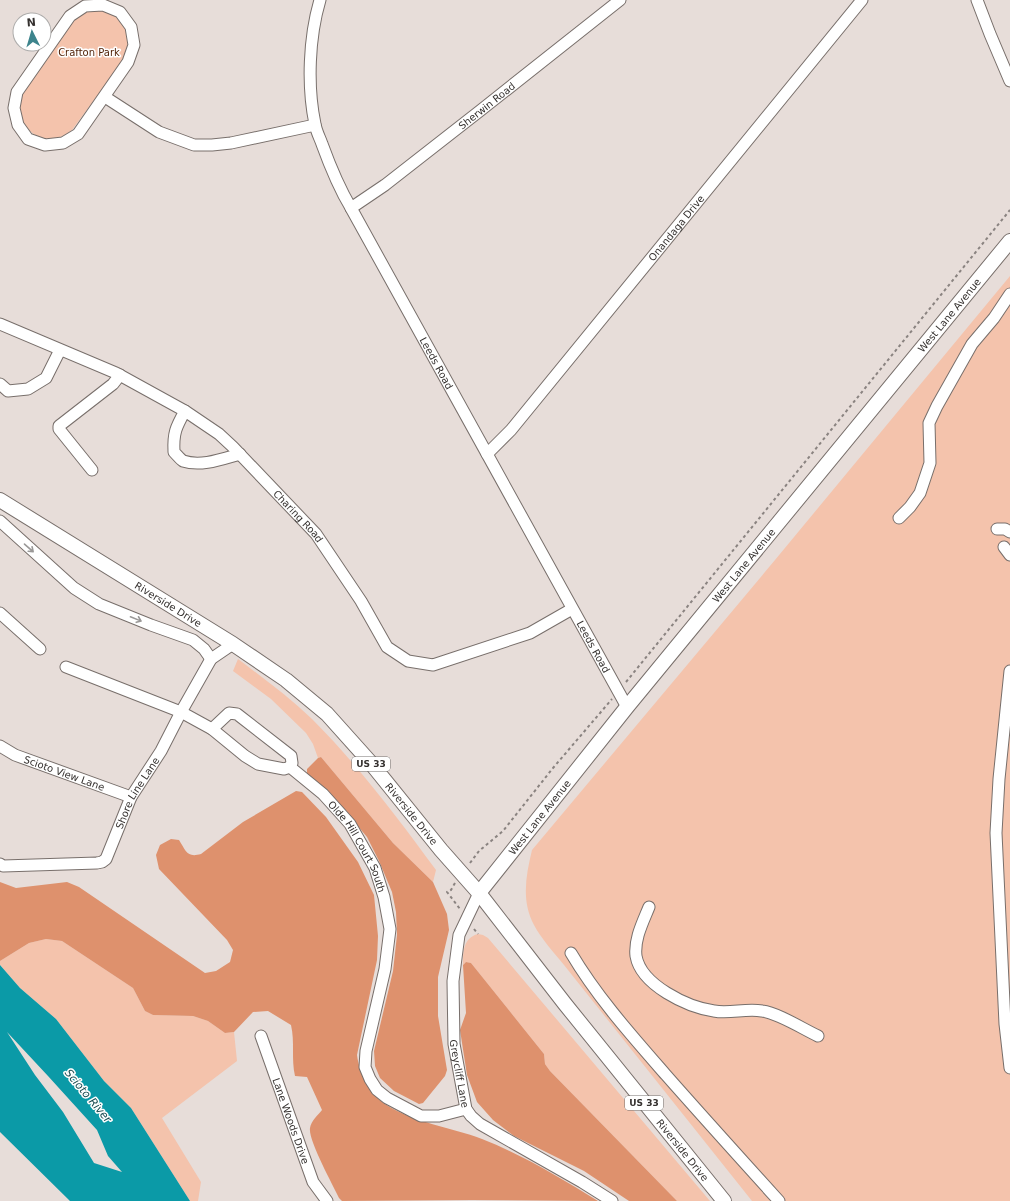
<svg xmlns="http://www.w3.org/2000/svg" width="1010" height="1201" font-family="'DejaVu Sans',sans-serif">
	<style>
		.green { fill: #f4c3ac }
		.forest { fill: #de916d }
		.water { fill: #0b9aa7; fill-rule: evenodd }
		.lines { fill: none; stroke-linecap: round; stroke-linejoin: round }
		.minor-casing { stroke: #786f6b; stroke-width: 13 }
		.major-casing { stroke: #786f6b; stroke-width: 16 }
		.path { stroke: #8a8380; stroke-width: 2; stroke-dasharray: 3 3; stroke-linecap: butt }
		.minor { stroke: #fff; stroke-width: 11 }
		.major { stroke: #fff; stroke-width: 14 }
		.oneway { stroke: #9a9897 }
		.labels { text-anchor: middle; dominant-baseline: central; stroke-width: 3; stroke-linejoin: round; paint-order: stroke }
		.shield { fill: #fff; stroke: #726f6d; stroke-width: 1 }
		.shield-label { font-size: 9px; font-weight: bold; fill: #35312f }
		.park-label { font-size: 10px; fill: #4e1e03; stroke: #fff }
		.street-label { font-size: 10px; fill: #35312f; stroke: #fff }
		.water-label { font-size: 11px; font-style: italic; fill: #164a4f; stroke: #fff }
	</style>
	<rect width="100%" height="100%" fill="#e7ddd9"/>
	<g class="green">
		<path d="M 91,9 L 101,10 L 118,17 L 127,31 L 128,48 L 122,62 L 72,130 C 43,153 13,127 20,94 L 72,21 L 82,13 Z"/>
		<path d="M 1010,276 L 1010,1201 L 752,1201 L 564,965 C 555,954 540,937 534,925 C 521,901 526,875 532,850 L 775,560 Z"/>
		<path d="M 238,659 C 263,678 289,697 312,719 C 358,765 397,817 436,870 L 433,882 L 393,843 L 321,757 L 318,758 L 313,744 L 306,733 L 271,699 L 233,671 Z"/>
		<path d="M 478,934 L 483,935 L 488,938 L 710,1201 L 677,1201 L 550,1071 L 545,1064 L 544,1054 L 471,963 L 466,962 L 463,965 C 463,952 463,938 478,934 Z"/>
		<polygon points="46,939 62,941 133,988 145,1011 153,1015 193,1016 208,1021 225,1033 234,1032 237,1061 162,1118 201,1182 198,1201 190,1201 131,1108 104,1081 56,1019 20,988 0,965 0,961 29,943"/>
	</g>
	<g class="forest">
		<polygon points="321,757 393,843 433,882 447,914 449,930 438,977 438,1016 447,1070 445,1076 423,1103 419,1104 394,1091 380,1078 375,1066 374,1051 393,971 397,935 396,912 392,892 379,861 367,837 342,807 307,775 307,769 318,758"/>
		<path d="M 296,791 L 302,792 L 326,817 L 358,862 L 374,895 L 378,936 L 377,960 L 357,1055 C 359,1072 370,1094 385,1104 C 414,1123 451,1127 482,1139 C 523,1155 561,1178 598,1201 L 472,1200 L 342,1201 L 339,1198 C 333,1185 308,1140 310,1128 C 311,1121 318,1115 322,1110 L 307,1077 L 295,1076 C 291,1059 295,1042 291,1025 L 268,1011 L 253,1012 L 234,1032 L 225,1033 L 208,1021 L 193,1016 L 153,1015 L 145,1011 L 133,988 L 62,941 L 46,939 L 29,943 L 0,961 L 0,882 L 16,888 L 67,882 L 79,887 L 205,973 L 216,971 L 230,962 L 233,950 L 227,940 L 159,869 L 156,855 L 160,845 L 171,839 L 179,840 C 186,851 187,858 201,854 L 243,822 Z"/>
		<polygon points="466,962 471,963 544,1054 545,1064 550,1071 677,1201 629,1201 584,1171 514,1136 493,1120 477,1102 467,1075 460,1030 466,1013 463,965"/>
	</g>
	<path class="water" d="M 0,965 L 20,988 L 56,1019 L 104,1081 L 131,1108 L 190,1201 L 70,1201 L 0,1132 ZM 7,1032 L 48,1076 L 97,1130 L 108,1156 L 122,1172 L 94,1163 L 63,1112 L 35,1075 Z"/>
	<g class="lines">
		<g class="minor-casing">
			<g id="minor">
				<path id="s1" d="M 320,0 C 309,37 307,86 315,124 C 316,131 320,138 322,144 C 330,166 339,188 351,208 L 627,707"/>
				<polyline points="977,0 990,34 1010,81"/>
				<polygon points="103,5 120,12 131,27 134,45 128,62 78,134 63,143 45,145 28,139 18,125 14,108 17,92 70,16 85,6"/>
				<polyline points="105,97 159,132 194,145 212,145 231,143 315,125"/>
				<path id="s2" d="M 351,208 L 385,185 L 481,110 L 620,0"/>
				<path id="s3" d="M 0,324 L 116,373 L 185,411 L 219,434 L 233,447 L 316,534 L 361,601 L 387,647 L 408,661 L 433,665 L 530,633 L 572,609"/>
				<polyline points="0,384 8,391 28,389 46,378 60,350"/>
				<path d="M 185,411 C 176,427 173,433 174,452 C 177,455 180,459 183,461 C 201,467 222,459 240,454"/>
				<path id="s4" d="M 487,454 L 511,430 L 862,0"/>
				<polyline points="92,470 59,429 59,426 113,384 120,375"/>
				<polyline points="899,518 910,507 920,493 930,463 929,423 937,406 972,344 994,318 1010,294"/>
				<polyline points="0,521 74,588 99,604 151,625 193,640 204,649 211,659"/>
				<polyline points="997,529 1005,529 1010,532"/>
				<polyline points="1004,547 1010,555"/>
				<polyline points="0,613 40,649"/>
				<polyline points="66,667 181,712 212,729 245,756 258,764 284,769 290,767"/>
				<polyline points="1010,671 999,779 996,833 1005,1024 1010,1068"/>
				<polyline points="212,729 229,713 237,714 291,756 292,763 290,767"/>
				<path id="s5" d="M 0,746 L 15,755 L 131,797"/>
				<path id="s6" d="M 290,767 L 323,794 L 350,824 L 375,868 L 384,897 L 390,929 L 385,969 L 366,1051 L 365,1067 L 370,1079 L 377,1090 L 387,1098 L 421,1116 L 439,1116 L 466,1109"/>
				<path id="s7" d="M 0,864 L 3,866 L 97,863 L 102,862 L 106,859 L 131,797 L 161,751 L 181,712 L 211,659 L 233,644"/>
				<path id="s8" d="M 479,893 L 459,935 L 453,981 L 454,1044 L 466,1109 L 471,1116 L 480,1124 L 582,1182 L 612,1201"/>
				<path d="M 649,907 C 643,922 634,939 636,956 C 641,985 687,1007 714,1011 C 730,1014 746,1008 762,1011 C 778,1013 803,1029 818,1036"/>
				<path d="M 571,953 C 597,997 632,1036 666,1075 C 703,1117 741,1159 779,1201"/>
				<path id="s9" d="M 261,1036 L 313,1182 L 327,1201"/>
			</g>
		</g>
		<g class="major-casing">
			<g id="major">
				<path id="s10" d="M 0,500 L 233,644 L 286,680 L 327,714 L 370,762 L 441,850 L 479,893 L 565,1004 L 724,1201"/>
				<path id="s11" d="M 479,893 L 627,707 L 1010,241"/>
			</g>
		</g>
		<g class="path">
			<polyline points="626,682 1010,210"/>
			<polyline points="470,863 479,851 503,831 553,768 612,699"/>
			<polyline points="455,883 451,890 447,892 460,909"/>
			<polyline points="474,929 478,934"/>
		</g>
		<use href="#minor" class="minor"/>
		<use href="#major" class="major"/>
	</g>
	<defs><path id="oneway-shaft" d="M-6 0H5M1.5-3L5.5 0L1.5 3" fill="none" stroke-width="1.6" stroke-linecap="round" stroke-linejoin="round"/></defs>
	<g class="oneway">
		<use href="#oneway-shaft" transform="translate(29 548) rotate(41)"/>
		<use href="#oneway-shaft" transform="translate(136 619) rotate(22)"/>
	</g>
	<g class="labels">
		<g class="shield">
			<rect x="352" y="757" width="38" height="14" rx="3"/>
			<rect x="625" y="1096" width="38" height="14" rx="3"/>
		</g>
		<g class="shield-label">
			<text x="371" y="764">US 33</text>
			<text x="644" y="1103">US 33</text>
		</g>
		<g class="park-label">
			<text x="89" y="52">Crafton Park</text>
		</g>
		<g class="street-label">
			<text stroke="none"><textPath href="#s2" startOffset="170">Sherwin Road</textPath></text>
			<text stroke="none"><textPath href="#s4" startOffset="295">Onandaga Drive</textPath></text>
			<text stroke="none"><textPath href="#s11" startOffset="745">West Lane Avenue</textPath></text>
			<text stroke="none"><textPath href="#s1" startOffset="394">Leeds Road</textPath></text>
			<text stroke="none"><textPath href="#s3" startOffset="360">Charing Road</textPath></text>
			<text stroke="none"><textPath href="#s11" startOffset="421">West Lane Avenue</textPath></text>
			<text stroke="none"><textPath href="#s10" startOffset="198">Riverside Drive</textPath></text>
			<text stroke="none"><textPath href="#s1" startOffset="718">Leeds Road</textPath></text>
			<text stroke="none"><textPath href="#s5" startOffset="70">Scioto View Lane</textPath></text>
			<text stroke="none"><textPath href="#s7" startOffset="181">Shore Line Lane</textPath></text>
			<text stroke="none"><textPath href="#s10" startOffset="522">Riverside Drive</textPath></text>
			<text stroke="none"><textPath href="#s11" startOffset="97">West Lane Avenue</textPath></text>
			<text stroke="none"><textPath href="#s6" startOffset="106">Olde Hill Court South</textPath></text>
			<text stroke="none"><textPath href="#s8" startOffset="186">Greycliff Lane</textPath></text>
			<text stroke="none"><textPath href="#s9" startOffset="90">Lane Woods Drive</textPath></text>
			<text stroke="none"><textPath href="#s10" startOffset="954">Riverside Drive</textPath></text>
		</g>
		<g class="water-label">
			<text transform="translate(88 1096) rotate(50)">Scioto River</text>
		</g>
	</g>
	<g transform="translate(32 32) rotate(355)"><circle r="19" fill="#ffffff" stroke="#aeadac"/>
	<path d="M0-3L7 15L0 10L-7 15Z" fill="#3d848c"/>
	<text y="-6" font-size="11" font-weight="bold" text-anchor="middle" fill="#35312f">N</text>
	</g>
</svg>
